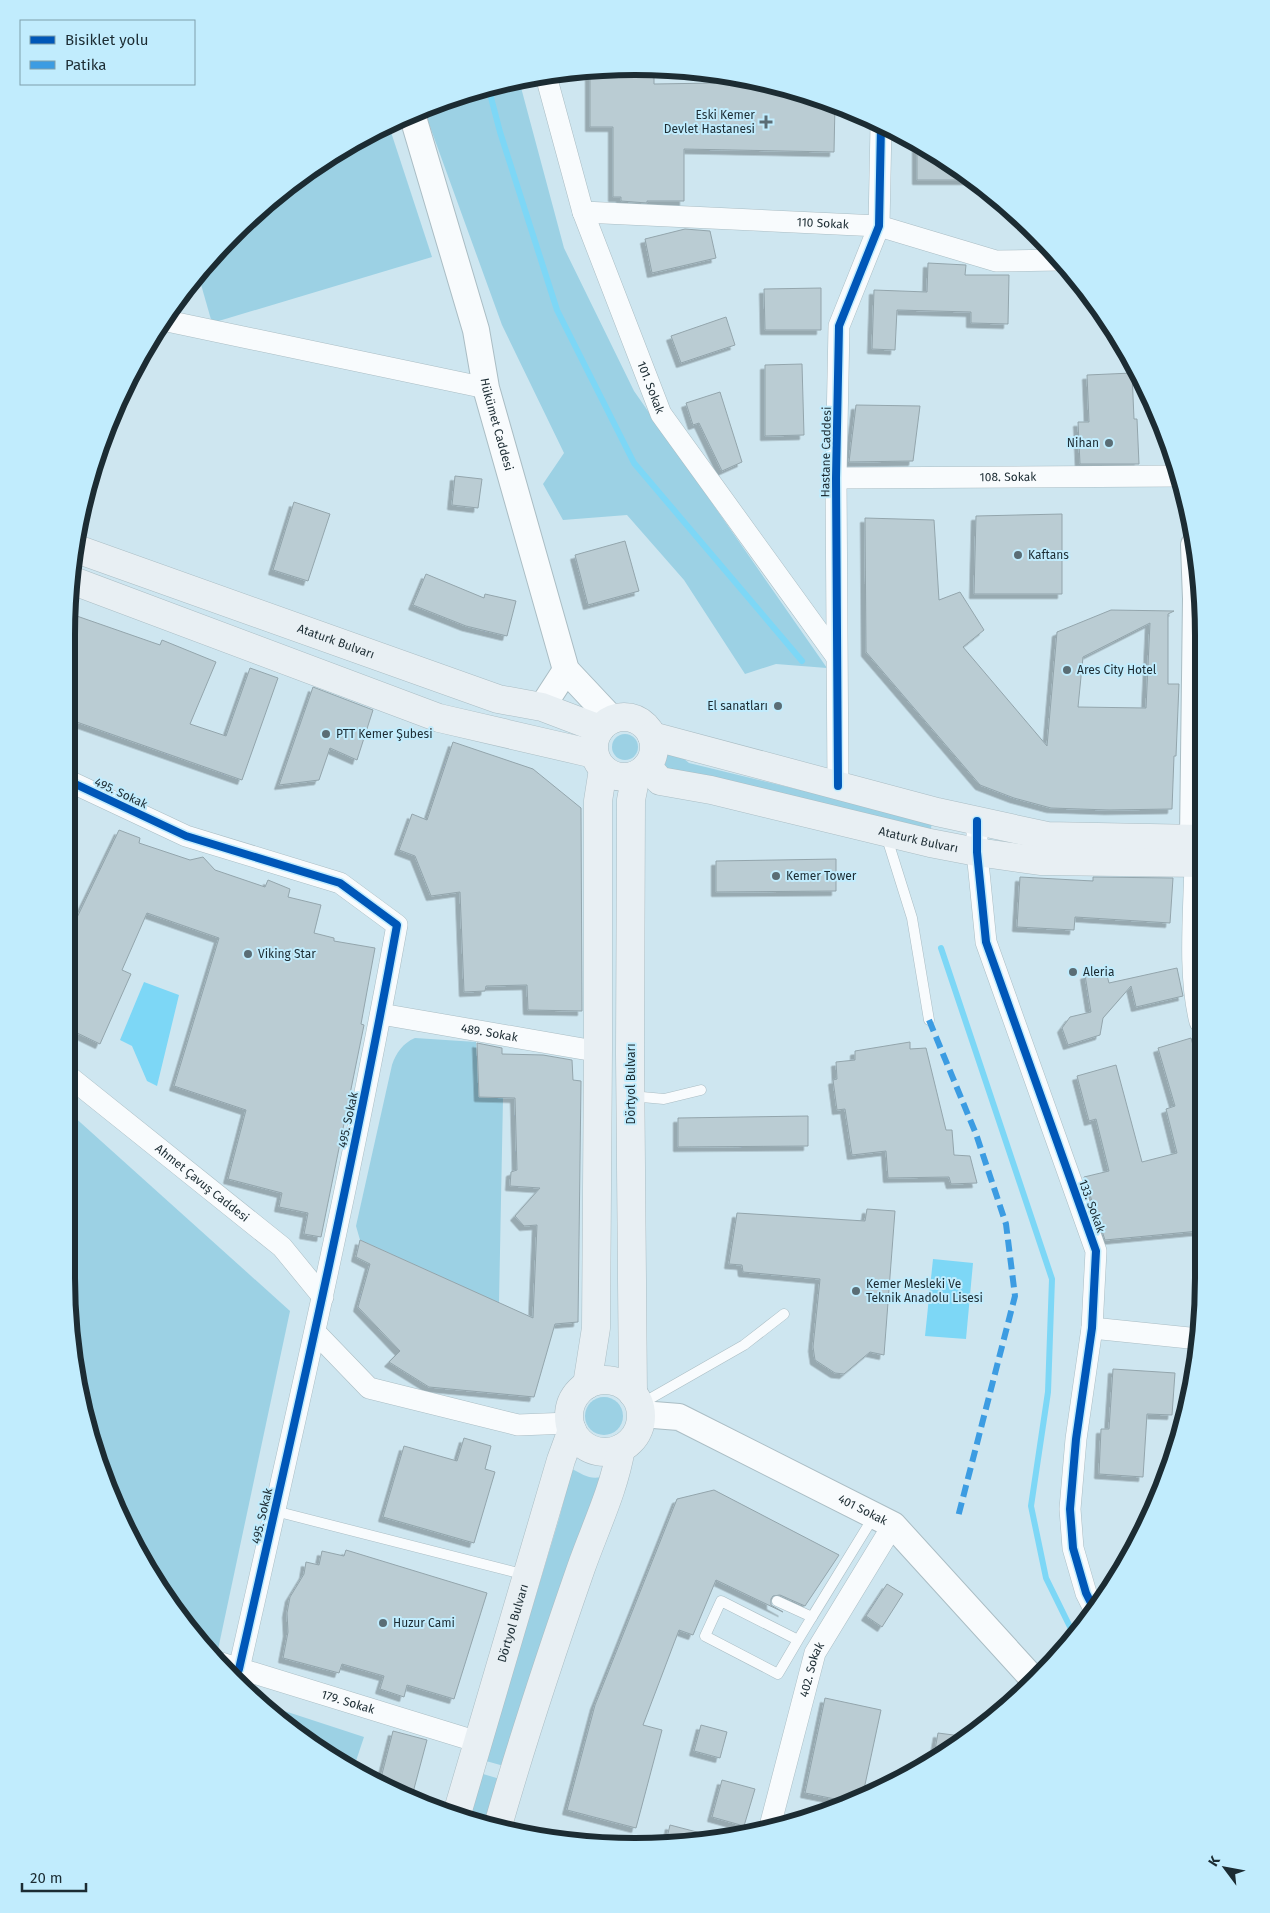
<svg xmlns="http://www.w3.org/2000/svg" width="1270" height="1913" font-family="'Fira Sans',sans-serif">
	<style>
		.green { fill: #9cd1e4 }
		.water { fill: #7dd7f6 }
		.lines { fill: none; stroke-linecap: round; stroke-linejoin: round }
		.stream { stroke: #7dd7f6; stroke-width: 6 }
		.building { fill: #baccd3; stroke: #93a5ac; fill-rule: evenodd; filter: url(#shadow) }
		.service-casing { stroke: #aabdc4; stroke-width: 11 }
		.minor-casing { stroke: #aabdc4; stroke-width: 22 }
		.tertiary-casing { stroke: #aabdc4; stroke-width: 28 }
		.secondary-casing { stroke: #aabdc4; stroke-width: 29 }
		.service { stroke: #f8fbfd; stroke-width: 10 }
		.minor { stroke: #f8fbfd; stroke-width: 21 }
		.tertiary { stroke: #f8fbfd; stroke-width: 26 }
		.secondary { stroke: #e8eff3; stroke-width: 28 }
		.quiet { stroke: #3c9ce2; stroke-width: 6; stroke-dasharray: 12 6; stroke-linecap: butt }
		.cycleway-casing { stroke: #c1ecfd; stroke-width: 11 }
		.cycleway { stroke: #0057b8; stroke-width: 8 }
		.poi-dot { fill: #5a6d75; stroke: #c1ecfd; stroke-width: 2 }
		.labels { text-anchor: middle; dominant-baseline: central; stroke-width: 4; stroke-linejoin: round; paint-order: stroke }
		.poi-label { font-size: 12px; fill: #1c2c33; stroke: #c1ecfd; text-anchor: start }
		.street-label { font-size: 12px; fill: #1c2c33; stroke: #c1ecfd }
		.rim { fill: none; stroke: #1c2c33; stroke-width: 6 }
	</style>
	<defs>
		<filter id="shadow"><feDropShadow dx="-4.5" dy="4.5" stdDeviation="0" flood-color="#0004"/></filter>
	</defs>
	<rect width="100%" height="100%" fill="#cee6f0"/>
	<g class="green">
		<polygon points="519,80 564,248 634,391 827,668 776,664 745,674 684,580 627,515 563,520 543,484 564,453 502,325 424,110 488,86"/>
		<polygon points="388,123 432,257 212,323 198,274 208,260 289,184"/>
		<circle cx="625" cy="747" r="13"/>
		<polygon points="667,753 683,758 689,763 932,822 930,834 664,770"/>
		<path d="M 415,1038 L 476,1042 L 479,1097 L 503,1098 L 499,1303 L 360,1240 L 356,1226 L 392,1065 C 396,1053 403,1043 415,1038 Z"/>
		<polygon points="71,1114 290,1311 216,1659 162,1594 96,1461 71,1353"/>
		<circle cx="604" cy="1416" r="19"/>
		<path d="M 572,1469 C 582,1474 590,1480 601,1477 L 504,1766 L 486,1761 L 559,1519 Z"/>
		<polygon points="257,1702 364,1737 354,1767 289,1729"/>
		<polygon points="483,1774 500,1779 485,1826 469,1821"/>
	</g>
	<g class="water">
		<polygon points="144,982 179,995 157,1086 147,1081 132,1046 120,1040"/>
		<polygon points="933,1259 973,1263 966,1339 925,1336"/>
	</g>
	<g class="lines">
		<g class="stream">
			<polyline points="488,86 500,132 557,310 634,463 802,661"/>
			<polyline points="941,948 1052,1279 1048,1392 1031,1506 1046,1578 1074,1635"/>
		</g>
	</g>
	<g class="building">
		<polygon points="598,67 654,69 654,84 715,83 715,72 818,97 835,104 834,152 684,149 684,201 647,201 647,203 621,201 621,197 613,197 613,127 590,127 590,69"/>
		<polygon points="917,142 920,143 972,180 917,180"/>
		<polygon points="685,229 710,231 716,258 652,273 645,239"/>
		<polygon points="928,263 966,265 965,275 1009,275 1008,324 971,323 971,312 897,310 895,350 872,349 874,290 927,292"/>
		<polygon points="821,288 821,330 765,330 764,289"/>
		<polygon points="726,317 735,345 681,363 671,336"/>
		<polygon points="802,364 804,435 765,436 765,365"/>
		<polygon points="1132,373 1134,419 1137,419 1139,464 1080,464 1078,422 1089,422 1087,375"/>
		<polygon points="720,392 742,462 722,471 699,423 693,425 686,403"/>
		<polygon points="856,405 920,406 913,461 849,462"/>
		<polygon points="455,476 482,479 478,508 452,505"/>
		<polygon points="294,502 330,514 308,581 273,570"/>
		<polygon points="1062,514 1062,594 974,594 976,516"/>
		<path d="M 865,518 L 934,520 L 939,600 L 960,592 L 984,630 L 963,647 L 1047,746 L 1057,632 L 1111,610 L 1174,611 L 1168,614 L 1168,684 L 1179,684 L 1176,756 L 1174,756 L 1172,809 L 1109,810 L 1051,808 L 1014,798 L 980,785 L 866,652 ZM 1150,623 L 1146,708 L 1078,707 L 1083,657 Z"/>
		<polygon points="625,541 639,591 588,605 575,555"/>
		<polygon points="426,574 484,598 485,594 516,601 507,636 466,626 413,605"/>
		<polygon points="71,614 160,645 162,640 216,662 190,724 226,736 250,668 278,678 242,780 71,720"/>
		<polygon points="313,687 373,710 357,760 330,748 319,780 279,785"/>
		<polygon points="453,742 533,769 581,808 582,1011 528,1010 527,985 486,986 485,991 464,992 460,892 431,896 415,856 399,850 412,814 427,820"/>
		<polygon points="119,830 140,838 139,843 190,860 203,857 215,870 265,887 268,880 290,889 288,897 321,905 314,933 334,938 334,941 375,948 361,1024 364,1025 321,1237 304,1234 308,1213 279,1207 282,1193 228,1179 246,1110 174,1086 219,938 147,913 122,970 131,974 100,1044 71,1030 71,930"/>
		<polygon points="836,859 836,891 716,892 716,861"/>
		<polygon points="1020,877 1093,881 1093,877 1173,878 1170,923 1075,917 1074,930 1017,927"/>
		<polygon points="1105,968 1109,983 1177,968 1183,996 1136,1007 1131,986 1103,1018 1100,1035 1068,1045 1062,1028 1070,1017 1091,1012 1085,975"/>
		<polygon points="1191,1038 1200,1070 1199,1231 1105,1240 1084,1177 1109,1171 1096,1119 1089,1121 1077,1076 1116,1065 1142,1162 1177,1153 1166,1109 1175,1106 1158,1048"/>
		<polygon points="910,1042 910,1049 926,1048 946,1130 952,1130 954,1155 970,1156 977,1183 951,1184 949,1177 888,1178 886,1151 852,1155 845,1109 837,1110 833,1080 837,1079 836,1062 855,1060 855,1051"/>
		<polygon points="477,1043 502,1048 502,1054 543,1055 572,1060 573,1080 581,1081 578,1322 555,1324 534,1397 429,1387 389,1362 400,1351 358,1307 370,1264 356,1257 360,1240 533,1318 537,1225 524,1226 515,1216 540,1188 510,1186 511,1172 517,1170 515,1098 479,1097"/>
		<polygon points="808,1116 808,1146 678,1147 678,1118"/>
		<polygon points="867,1209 895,1211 884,1355 870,1352 844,1374 835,1373 815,1360 813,1347 820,1279 743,1272 742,1265 729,1264 737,1213 865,1221"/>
		<polygon points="1113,1369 1175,1373 1172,1415 1147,1414 1143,1477 1099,1474 1101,1429 1109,1429"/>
		<polygon points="464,1438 491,1446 485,1469 495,1472 474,1543 383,1517 404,1446 457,1461"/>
		<polygon points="714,1490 839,1555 805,1606 780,1595 773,1596 771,1599 771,1605 783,1612 716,1580 693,1635 679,1630 643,1725 662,1730 636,1828 567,1810 595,1705 677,1499"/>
		<polygon points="346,1550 487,1593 454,1699 407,1685 404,1697 380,1689 384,1676 342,1664 339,1673 283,1658 288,1632 287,1613 290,1597 304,1574 306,1562 319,1565 322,1551 344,1556"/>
		<polygon points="887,1584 903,1594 882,1627 866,1616"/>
		<polygon points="825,1698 881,1710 863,1794 845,1801 805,1793"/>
		<polygon points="701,1725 727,1732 720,1758 694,1751"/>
		<polygon points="393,1731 427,1740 411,1800 380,1782"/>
		<polygon points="938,1733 969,1737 933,1761"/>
		<polygon points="722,1780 755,1789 744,1826 712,1817"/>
		<polygon points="670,1825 720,1838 665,1846"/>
	</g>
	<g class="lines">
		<g class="service-casing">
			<g id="service">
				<polyline points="886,835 912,918 929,1020"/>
				<polyline points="631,1096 664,1099 701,1090"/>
				<polyline points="639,1405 744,1345 784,1314"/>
				<polyline points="275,1511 526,1575"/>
				<polyline points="777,1601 812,1617 874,1516"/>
				<polyline points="798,1640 778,1674 705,1636 721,1601 798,1640 812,1617"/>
			</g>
		</g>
		<g class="minor-casing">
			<g id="minor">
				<path id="s1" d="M 546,76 L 583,212 L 661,414 L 836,656"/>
				<path id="s2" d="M 583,212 L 879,226 L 996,261 L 1059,260"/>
				<polyline points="167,321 486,388"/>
				<path id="s3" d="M 836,478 L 1180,476"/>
				<path d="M 71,782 L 186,836 L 340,883 L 397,925 C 352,1174 295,1421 239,1669"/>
				<polyline points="838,786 836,478 839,326 879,226 881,125"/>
				<polyline points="977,821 977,852 986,942 1096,1251 1092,1328 1076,1439 1070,1509 1073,1548 1086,1593 1093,1607"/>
				<path d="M 1195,863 C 1194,912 1188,975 1200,1022"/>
				<path id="s4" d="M 381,1014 L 589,1050 L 598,1050"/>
				<path id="s5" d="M 71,1078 L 282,1247 L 323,1297"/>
				<polyline points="1092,1328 1199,1339"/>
				<polyline points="315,1332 369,1388 518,1425 570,1423"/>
				<path id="s6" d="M 218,1662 L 478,1742"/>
				<path id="s7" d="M 769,1830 L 815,1653 L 893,1525"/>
			</g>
		</g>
		<g class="tertiary-casing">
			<g id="tertiary">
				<path id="s8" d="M 412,114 L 476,330 L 486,388 L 566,670 L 612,719"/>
				<polyline points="542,707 566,670"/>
				<polyline points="1193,838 1196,599 1194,545"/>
				<path id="s9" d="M 641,1414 L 679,1417 L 893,1525 L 1034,1680"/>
			</g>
		</g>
		<g class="secondary-casing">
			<g id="secondary">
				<path id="s10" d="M 74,548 L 498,699 L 542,707 L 600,729"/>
				<polyline points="71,580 439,718 594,754"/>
				<circle cx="624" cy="747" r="30"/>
				<polyline points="652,736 937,812 1047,836 1201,839"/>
				<path id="s11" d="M 647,766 L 660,781 L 711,790 L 930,843 L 977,852 L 1040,861 L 1201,863"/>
				<circle cx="605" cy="1416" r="36"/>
				<polyline points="587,1385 596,1328 598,1050 598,801 603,769"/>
				<polyline points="633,1394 630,1054 631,800 636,775"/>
				<path id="s12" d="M 456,1817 L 561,1460 L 572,1430"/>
				<path d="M 497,1829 C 522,1741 551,1654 581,1568 C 595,1528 614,1490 621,1448"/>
			</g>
		</g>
		<use href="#service" class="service"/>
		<use href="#minor" class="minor"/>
		<use href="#tertiary" class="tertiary"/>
		<use href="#secondary" class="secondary"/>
		<polyline class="quiet" points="929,1020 976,1134 1006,1224 1015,1296 958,1517"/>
		<g class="cycleway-casing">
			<g id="cycleway">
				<path d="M 71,782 L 186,836 L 340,883 L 397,925 C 352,1174 295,1421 239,1669"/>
				<polyline points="838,786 836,478 839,326 879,226 881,125"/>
				<polyline points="977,821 977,852 986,942 1096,1251 1092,1328 1076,1439 1070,1509 1073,1548 1086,1593 1093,1607"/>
			</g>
		</g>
		<use href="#cycleway" class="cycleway"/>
	</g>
	<g class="poi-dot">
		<path d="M763.5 114.5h5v5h5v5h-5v5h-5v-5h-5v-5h5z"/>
		<circle cx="1109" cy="443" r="5"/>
		<circle cx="1018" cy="555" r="5"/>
		<circle cx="1067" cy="670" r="5"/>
		<circle cx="778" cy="706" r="5"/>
		<circle cx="326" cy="734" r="5"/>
		<circle cx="776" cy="876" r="5"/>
		<circle cx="248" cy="954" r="5"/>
		<circle cx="1073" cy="972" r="5"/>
		<circle cx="856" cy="1291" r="5"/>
		<circle cx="383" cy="1623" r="5"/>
	</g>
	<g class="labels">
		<g class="poi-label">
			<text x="755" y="115" text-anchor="end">Eski Kemer<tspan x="755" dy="14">Devlet Hastanesi</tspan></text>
			<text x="1099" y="443" text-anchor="end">Nihan</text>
			<text x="1028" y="555">Kaftans</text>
			<text x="1077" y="670">Ares City Hotel</text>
			<text x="768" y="706" text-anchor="end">El sanatları</text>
			<text x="336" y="734">PTT Kemer Şubesi</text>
			<text x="786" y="876">Kemer Tower</text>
			<text x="258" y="954">Viking Star</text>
			<text x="1083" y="972">Aleria</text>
			<text x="866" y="1284">Kemer Mesleki Ve<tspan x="866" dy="14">Teknik Anadolu Lisesi</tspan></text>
			<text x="393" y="1623">Huzur Cami</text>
		</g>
		<g class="street-label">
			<text stroke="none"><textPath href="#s2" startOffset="240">110 Sokak</textPath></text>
			<text stroke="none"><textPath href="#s1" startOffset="329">101. Sokak</textPath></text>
			<text stroke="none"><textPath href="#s8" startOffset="322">Hükümet Caddesi</textPath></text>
			<text transform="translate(826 452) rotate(-89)">Hastane Caddesi</text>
			<text stroke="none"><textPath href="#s3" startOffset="172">108. Sokak</textPath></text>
			<text stroke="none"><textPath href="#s10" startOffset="278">Ataturk Bulvarı</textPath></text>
			<text transform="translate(121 793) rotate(25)">495. Sokak</text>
			<text stroke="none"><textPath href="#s11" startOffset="285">Ataturk Bulvarı</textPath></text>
			<text stroke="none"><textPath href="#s4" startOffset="110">489. Sokak</textPath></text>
			<text transform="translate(631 1084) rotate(-90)">Dörtyol Bulvarı</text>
			<text transform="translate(348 1120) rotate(-78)">495. Sokak</text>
			<text stroke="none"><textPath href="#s5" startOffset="168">Ahmet Çavuş Caddesi</textPath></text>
			<text transform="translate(1092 1206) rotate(70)">133. Sokak</text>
			<text stroke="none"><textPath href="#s9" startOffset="244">401 Sokak</textPath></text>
			<text transform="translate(262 1516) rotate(-77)">495. Sokak</text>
			<text stroke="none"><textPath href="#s12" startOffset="202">Dörtyol Bulvarı</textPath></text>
			<text stroke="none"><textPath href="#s7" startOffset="166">402. Sokak</textPath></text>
			<text stroke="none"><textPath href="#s6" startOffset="136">179. Sokak</textPath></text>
		</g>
	</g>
	<path d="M0 0H1270V1913H0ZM635 75H635A560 560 0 0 1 1195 635V1278A560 560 0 0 1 635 1838H635A560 560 0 0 1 75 1278V635A560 560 0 0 1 635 75Z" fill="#c1ecfd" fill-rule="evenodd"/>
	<path class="rim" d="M635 75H635A560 560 0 0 1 1195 635V1278A560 560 0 0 1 635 1838H635A560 560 0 0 1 75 1278V635A560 560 0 0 1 635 75Z"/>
	<rect x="20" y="20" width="175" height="65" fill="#c1ecfd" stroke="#7f9fac"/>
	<rect x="30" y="36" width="25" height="8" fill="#0057b8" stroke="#7f9fac"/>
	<text x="65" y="45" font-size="15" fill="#1c2c33">Bisiklet yolu</text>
	<rect x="30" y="61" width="25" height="8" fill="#3c9ce2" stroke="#7f9fac"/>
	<text x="65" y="70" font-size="15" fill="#1c2c33">Patika</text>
	<g transform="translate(1225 1868) rotate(302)" stroke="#c1ecfd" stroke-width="4" paint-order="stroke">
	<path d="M0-4L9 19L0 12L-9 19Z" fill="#1c2c33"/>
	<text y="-8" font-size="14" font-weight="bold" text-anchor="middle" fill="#1c2c33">K</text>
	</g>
	<path d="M22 1883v8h64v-8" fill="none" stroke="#1c2c33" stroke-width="2.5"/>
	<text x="30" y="1883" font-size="15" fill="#1c2c33" stroke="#c1ecfd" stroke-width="4" paint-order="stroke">20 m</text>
</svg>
